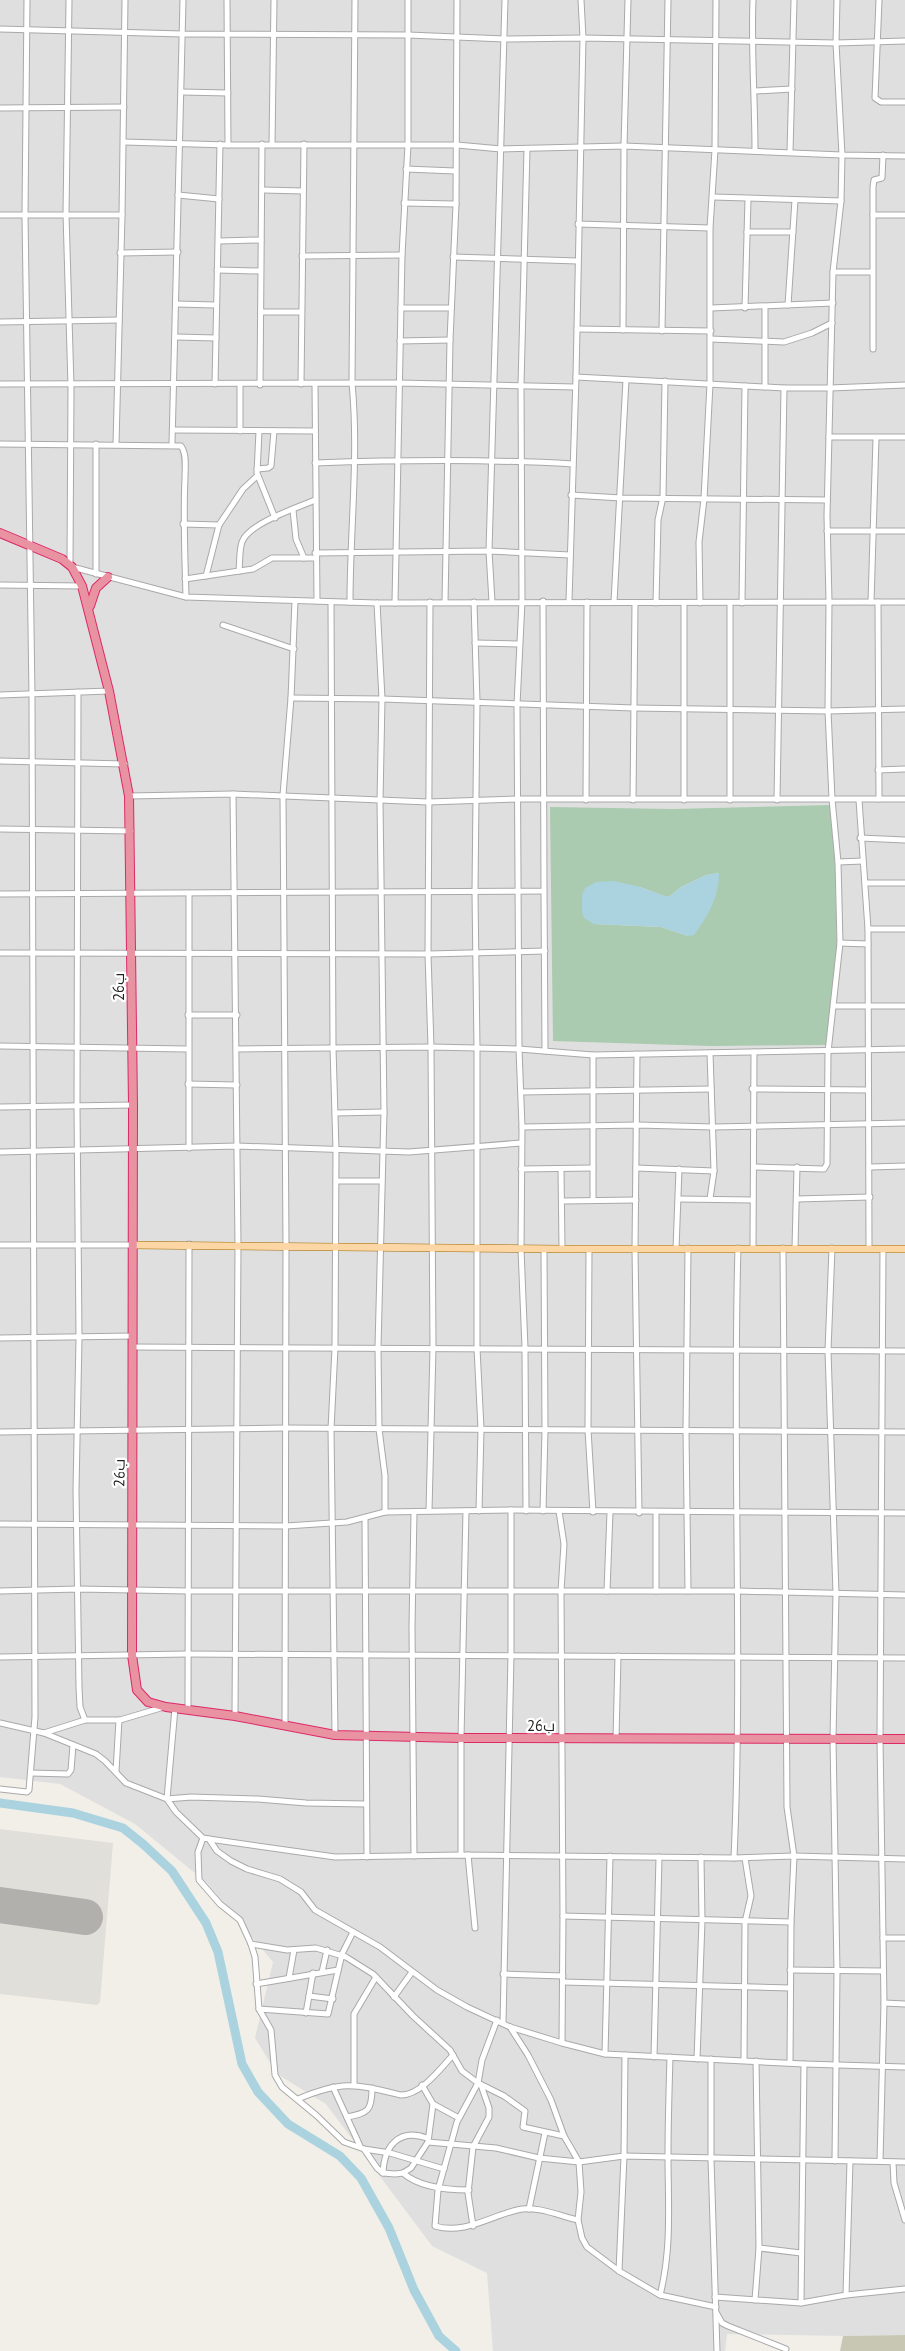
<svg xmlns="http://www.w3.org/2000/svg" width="905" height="2351" font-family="'PT Sans',Cairo,sans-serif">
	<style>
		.residential { fill: #e0dfdf }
		.airport { fill: #e1dfda }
		.construction { fill: #c7c7b4 }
		.cemetery { fill: #aacbaf; fill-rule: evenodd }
		.water { fill: #aad3df }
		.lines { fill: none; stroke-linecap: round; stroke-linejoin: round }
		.river { stroke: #aad3df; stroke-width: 9 }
		.runway { stroke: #b1b0ac; stroke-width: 36 }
		.minor-casing { stroke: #a9a9a9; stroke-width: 7 }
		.major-casing { stroke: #a06b00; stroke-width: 8 }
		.highway-casing { stroke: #dc2a67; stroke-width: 10 }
		.minor { stroke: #fff; stroke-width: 5 }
		.major { stroke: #fcd6a4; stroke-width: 7 }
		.highway { stroke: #e892a2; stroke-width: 8 }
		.labels { text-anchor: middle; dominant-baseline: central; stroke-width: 4.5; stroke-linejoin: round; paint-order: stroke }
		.street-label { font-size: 15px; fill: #222; stroke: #fff }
	</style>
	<rect width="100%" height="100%" fill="#f2efe9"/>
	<polygon class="residential" points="0,0 905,0 905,2335 843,2336 727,2334 725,2351 493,2351 487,2273 432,2246 326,2104 277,2074 255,2038 273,1962 207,1883 135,1824 60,1784 0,1777"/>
	<polygon class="airport" points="0,1829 113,1843 100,2002 97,2005 0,1994"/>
	<polygon class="construction" points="905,2335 905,2351 840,2351 843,2336"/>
	<path class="cemetery" d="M 831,805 L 835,869 L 837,957 L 826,1045 L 710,1046 L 553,1041 L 550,807 L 673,809 ZM 719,873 L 688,936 L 661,927 L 594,924 L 640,887 L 664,896 L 670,896 L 681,887 L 706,875 Z"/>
	<path class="water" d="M 719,873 C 719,897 708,916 694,935 L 688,936 L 661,927 L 594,924 L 584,918 L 582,912 L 582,895 L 585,888 L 596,882 L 614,881 L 640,887 L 664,896 L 670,896 L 681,887 L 706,875 Z"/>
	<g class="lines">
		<polyline class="river" points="0,1803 73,1813 123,1828 143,1844 172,1871 206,1923 218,1952 242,2064 258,2092 288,2124 340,2156 361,2178 389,2228 414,2290 439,2336 456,2351"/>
		<polyline class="runway" points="0,1905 85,1917"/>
		<g class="minor-casing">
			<g id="minor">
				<polyline points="69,0 66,214 71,386 70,565"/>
				<polyline points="227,0 228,145"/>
				<path d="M 753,0 C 751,50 755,100 755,151"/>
				<polyline points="879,0 875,98 881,102 905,102"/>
				<polyline points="0,29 183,34 408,35 505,39 583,38 836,43 905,41"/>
				<polyline points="755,91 792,89"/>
				<polyline points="182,92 228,93"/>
				<polyline points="0,108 124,107"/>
				<polyline points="124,142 228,145 457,145 501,149 624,146 842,155 905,156"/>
				<polyline points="272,144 274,0"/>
				<polyline points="790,152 794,0"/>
				<polyline points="406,169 455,171"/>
				<polyline points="263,190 303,191"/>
				<polyline points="178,195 219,199"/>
				<polyline points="713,197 841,201"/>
				<polyline points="404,203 456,204"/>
				<polyline points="0,215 122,215"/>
				<polyline points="873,215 905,215"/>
				<polyline points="578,224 710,228"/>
				<polyline points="747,232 793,232"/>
				<polyline points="219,241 261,240"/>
				<polyline points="120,253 178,252"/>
				<polyline points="302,256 402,255"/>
				<polyline points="453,257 578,261"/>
				<polyline points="217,270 260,271"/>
				<polyline points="833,272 872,272"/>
				<polyline points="177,304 215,305"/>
				<polyline points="788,305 795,200"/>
				<polyline points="401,308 451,308"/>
				<polyline points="711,308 833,303"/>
				<polyline points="745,308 748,199"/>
				<polyline points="261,312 301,312"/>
				<polyline points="0,322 119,320"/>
				<polyline points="577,329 711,331"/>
				<polyline points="623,330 624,146 628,0"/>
				<polyline points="662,331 668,0"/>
				<polyline points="176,337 216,338"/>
				<polyline points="711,339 784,342 812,333 832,323"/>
				<polyline points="400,341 450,340"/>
				<polyline points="873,349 873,187 874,180 882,178 883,155"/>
				<polyline points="576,377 784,388 830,388 905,385"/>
				<polyline points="0,384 399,383 575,387"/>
				<polyline points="215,384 220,144"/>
				<polyline points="301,384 304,144"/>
				<polyline points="315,384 317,601"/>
				<polyline points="240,385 240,431"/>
				<polyline points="260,385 262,144"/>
				<polyline points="765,387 765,307"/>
				<polyline points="174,430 315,431"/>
				<polyline points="259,431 257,473 275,518"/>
				<polyline points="829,437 905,437"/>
				<path d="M 0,444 L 181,446 C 187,454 185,468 185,478 C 183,518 185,557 186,597"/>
				<polyline points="96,444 96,574"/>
				<polyline points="116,444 122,215 125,0"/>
				<polyline points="172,444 183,0"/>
				<path d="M 315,463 C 401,460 487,459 573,464"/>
				<polyline points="257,469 268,468 271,466 274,431"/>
				<polyline points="571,495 621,498 827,500"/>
				<polyline points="293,510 296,539 304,558"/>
				<polyline points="183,524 219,525"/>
				<polyline points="827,531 905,531"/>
				<polyline points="315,553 489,551 570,555"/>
				<polyline points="72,567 186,597 377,603 905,602"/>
				<path d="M 239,571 C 240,562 239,551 242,542 C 249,523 297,508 315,500"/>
				<polyline points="206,576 219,525 243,489 257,476"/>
				<polyline points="185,579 253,569 272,558 315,558"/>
				<polyline points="0,585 82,586"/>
				<polyline points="569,601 576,377 583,38 581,0"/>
				<polyline points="331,602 333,1048 336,1150 335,1348 331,1429 335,1735"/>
				<path d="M 350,602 C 350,529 359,455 352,383 L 355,0"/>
				<polyline points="445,602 450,340 456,204 457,0"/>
				<polyline points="474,602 477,702 475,892 477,1049 477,1348 481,1429 479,1511"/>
				<polyline points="492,602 489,551 505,0"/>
				<polyline points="614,602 626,380"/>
				<polyline points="871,602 876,438"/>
				<polyline points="878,602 879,799"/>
				<polyline points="377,603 382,699 380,801 384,1112 378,1347 379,1429 385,1476 385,1512"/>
				<polyline points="395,603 402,255 408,145 408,0"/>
				<polyline points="656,603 658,520 663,497 665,381"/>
				<polyline points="700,603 699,542 704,499 710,384 710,228 715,150 716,0"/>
				<polyline points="742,603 745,386"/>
				<polyline points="223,625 294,649"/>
				<polyline points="475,643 519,644"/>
				<polyline points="78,692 77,1106 79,1338 76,1490 79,1687 80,1707 85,1720"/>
				<polyline points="0,695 109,691"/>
				<polyline points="291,698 382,699 634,708 828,711 905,709"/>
				<polyline points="0,761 125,764"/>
				<polyline points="878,770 905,769"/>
				<polyline points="233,794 238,1245 235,1716"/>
				<polyline points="129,796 233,794 428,802 519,799 905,799"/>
				<polyline points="586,800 587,602"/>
				<polyline points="633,800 635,603"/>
				<polyline points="684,800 684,603"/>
				<polyline points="730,800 730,603"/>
				<polyline points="777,800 784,388"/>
				<polyline points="859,800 868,929 869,1248"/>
				<polyline points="0,829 131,831"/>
				<polyline points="860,838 905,840"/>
				<polyline points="838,862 863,861"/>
				<polyline points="865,883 905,883"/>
				<polyline points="544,891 545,1051"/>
				<polyline points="0,894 544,891 543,601"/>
				<polyline points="868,929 905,929"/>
				<polyline points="840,943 868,944"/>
				<polyline points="0,953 428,954 545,951"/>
				<polyline points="834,1006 905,1006"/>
				<polyline points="188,1015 237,1015"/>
				<polyline points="0,1046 187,1049"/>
				<polyline points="238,1049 431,1047 519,1049 593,1055 905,1049"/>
				<polyline points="637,1054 635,1249 639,1513"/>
				<polyline points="593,1055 593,1200"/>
				<polyline points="188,1084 237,1085"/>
				<polyline points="752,1089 868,1090"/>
				<polyline points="521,1092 711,1089"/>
				<polyline points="0,1107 133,1105"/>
				<polyline points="335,1113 384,1112"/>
				<polyline points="522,1127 637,1125 714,1127 905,1123"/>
				<polyline points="189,1148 189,894"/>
				<polyline points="0,1152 237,1146 409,1152 521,1143"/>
				<polyline points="754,1167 824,1169 827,1164 828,1052 840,943 838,862 832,799 828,711 829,602 827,516 833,272 841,201 842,155 836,43 837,0"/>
				<polyline points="870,1167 905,1166"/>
				<polyline points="636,1168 714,1171"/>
				<polyline points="521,1169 593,1168"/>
				<polyline points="561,1169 562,1249"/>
				<polyline points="336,1181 382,1181"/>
				<polyline points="679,1199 753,1200"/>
				<polyline points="710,1199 714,1171 710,1053"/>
				<polyline points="797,1199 870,1197"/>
				<polyline points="562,1201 636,1200"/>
				<polyline points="0,1245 133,1245"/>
				<polyline points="688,1248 686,1430 688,1591"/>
				<polyline points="753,1248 754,1052"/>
				<polyline points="783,1248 787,1807 794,1856 791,1922 790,2063"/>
				<polyline points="795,1248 797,1167"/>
				<polyline points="832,1248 828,1351 836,1594 833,1739 837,1971 835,2161"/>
				<polyline points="589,1249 588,1430 593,1512"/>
				<polyline points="676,1249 679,1169"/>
				<polyline points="0,1338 133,1336"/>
				<polyline points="133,1347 905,1351"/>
				<polyline points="0,1432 285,1428 905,1432"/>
				<polyline points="429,1511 433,1348 431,1047 428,954 430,602"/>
				<polyline points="526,1511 525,1348 521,1249 522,1127 519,1049 517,705 522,601 521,385 527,149"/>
				<polyline points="543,1511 545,1430 544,1249"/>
				<polyline points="559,1511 564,1544 561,1591 563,1916 562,2043"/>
				<polyline points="414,1512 412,1627 414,1856"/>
				<polyline points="365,1518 367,1857"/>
				<polyline points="0,1524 286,1526 347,1522 385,1512 511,1510 905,1513"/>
				<polyline points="0,1591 78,1589 188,1591 737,1591 905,1595"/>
				<polyline points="607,1591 610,1512"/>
				<polyline points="656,1591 656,1513"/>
				<polyline points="0,1657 188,1654 905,1658"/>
				<polyline points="175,1708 167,1799 176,1812 203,1838 209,1839 217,1851 231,1861 247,1869 280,1879 301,1892 315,1910 380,1947 437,1990 467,2007 510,2027 562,2043 605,2054 804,2064 905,2067"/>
				<polyline points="188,1710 189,1244"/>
				<polyline points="0,1723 44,1733 96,1754 105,1761 126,1783 167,1799 191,1797 258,1799 306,1803 366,1804"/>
				<polyline points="285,1726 286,1246 283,795 291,698 295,601"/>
				<polyline points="44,1733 85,1720 120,1720 164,1707"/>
				<polyline points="616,1739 618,1656"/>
				<polyline points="116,1771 119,1720"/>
				<polyline points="31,1773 68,1774 71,1770 73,1745"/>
				<polyline points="0,1789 27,1792 29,1790 35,1717 32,695 25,215 27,0"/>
				<polyline points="203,1838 198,1852 199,1880 220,1904 240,1920 251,1944 255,1957 259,2009 271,2030 275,2075 282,2087 316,2115 344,2142 364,2149 377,2168 383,2173 395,2174 403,2173 411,2168 428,2142 433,2104 422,2085"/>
				<polyline points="209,1839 335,1857 461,1855 734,1858 794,1856 905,1859"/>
				<polyline points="461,1855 461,1738 466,1511"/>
				<polyline points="468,1855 475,1928"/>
				<path d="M 734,1858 C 743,1655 732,1452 738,1248"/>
				<polyline points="563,1916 791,1922"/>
				<polyline points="883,1938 905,1938"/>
				<polyline points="251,1944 287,1950 316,1948 346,1957 373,1974 413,2016 450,2050 462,2071 478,2083 504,2096 525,2111 523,2127 564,2136"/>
				<polyline points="790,1970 883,1971"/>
				<polyline points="322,1972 327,1950"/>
				<polyline points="503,1974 563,1976"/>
				<polyline points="289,1978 294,1950"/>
				<polyline points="563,1982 790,1988"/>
				<polyline points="256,1984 338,1970"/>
				<polyline points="309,1996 333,1999"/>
				<polyline points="394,1997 412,1972"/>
				<polyline points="884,2003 905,2004"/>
				<polyline points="259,2009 328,2014 342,1954 353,1932"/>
				<polyline points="306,2013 313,1973"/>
				<path d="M 497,2020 L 482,2060 L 478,2083 L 457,2122 L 438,2190 L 435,2226 C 463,2235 491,2216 517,2210 C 536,2205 560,2216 578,2220"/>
				<polyline points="503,2023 511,1655 511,1510"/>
				<polyline points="510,2027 528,2055 551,2100 564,2136 579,2162 581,2192 578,2220 582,2238 587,2247 619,2271 660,2295 716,2307"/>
				<polyline points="605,2054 610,1856"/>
				<polyline points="654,2057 659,1857"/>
				<polyline points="697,2059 702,1921 701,1857"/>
				<polyline points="711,2059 711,2159 717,2351"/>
				<polyline points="744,2060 745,1922 751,1896 745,1858"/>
				<polyline points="354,2084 354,2014 376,1977"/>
				<polyline points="333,2087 360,2146"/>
				<path d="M 298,2099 C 343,2080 355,2084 401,2095 C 421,2095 441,2068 453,2055"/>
				<polyline points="433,2104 459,2118"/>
				<path d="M 347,2117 C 368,2113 372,2111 372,2088"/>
				<polyline points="428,2142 496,2148 539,2158 579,2162 624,2156 905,2162"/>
				<polyline points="364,2149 390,2153 444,2169"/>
				<polyline points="880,2161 884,2003 880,1739 883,1249"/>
				<polyline points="893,2162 894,2183 905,2220"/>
				<path d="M 383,2173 C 384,2146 399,2128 427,2138"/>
				<path d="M 403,2173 C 419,2187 448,2190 469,2190"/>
				<polyline points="529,2209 545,2133"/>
				<polyline points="473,2226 468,2193 473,2147 489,2117 489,2108 481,2085"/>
				<polyline points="759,2248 801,2253"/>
				<polyline points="619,2271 624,2156 625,2055"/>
				<path d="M 660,2295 C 672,2249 668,2202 668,2155 C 668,2123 669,2090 670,2057"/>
				<polyline points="846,2295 850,2161"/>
				<polyline points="715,2297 801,2303 846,2295 905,2289"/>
				<polyline points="755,2300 759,2248 756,2061"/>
				<polyline points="801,2303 804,2064"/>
				<polyline points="717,2314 722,2323 728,2326 786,2349"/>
			</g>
		</g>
		<g class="major-casing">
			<polyline id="major" points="133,1245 562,1249 905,1249"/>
		</g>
		<g class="highway-casing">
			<g id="highway">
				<polyline points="0,533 62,559 72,567 82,586 109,691 129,796 133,1105 132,1655 137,1690 148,1702 166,1707 235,1716 335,1735 461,1738 905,1739"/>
				<polyline points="90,606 96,588 108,577"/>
			</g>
		</g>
		<use href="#minor" class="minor"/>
		<use href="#major" class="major"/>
		<use href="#highway" class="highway"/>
	</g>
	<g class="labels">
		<g class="street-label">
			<text transform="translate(118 987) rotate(-90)">26ب</text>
			<text transform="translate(119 1473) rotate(-89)">26ب</text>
			<text x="541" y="1725">26ب</text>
		</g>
	</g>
</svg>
